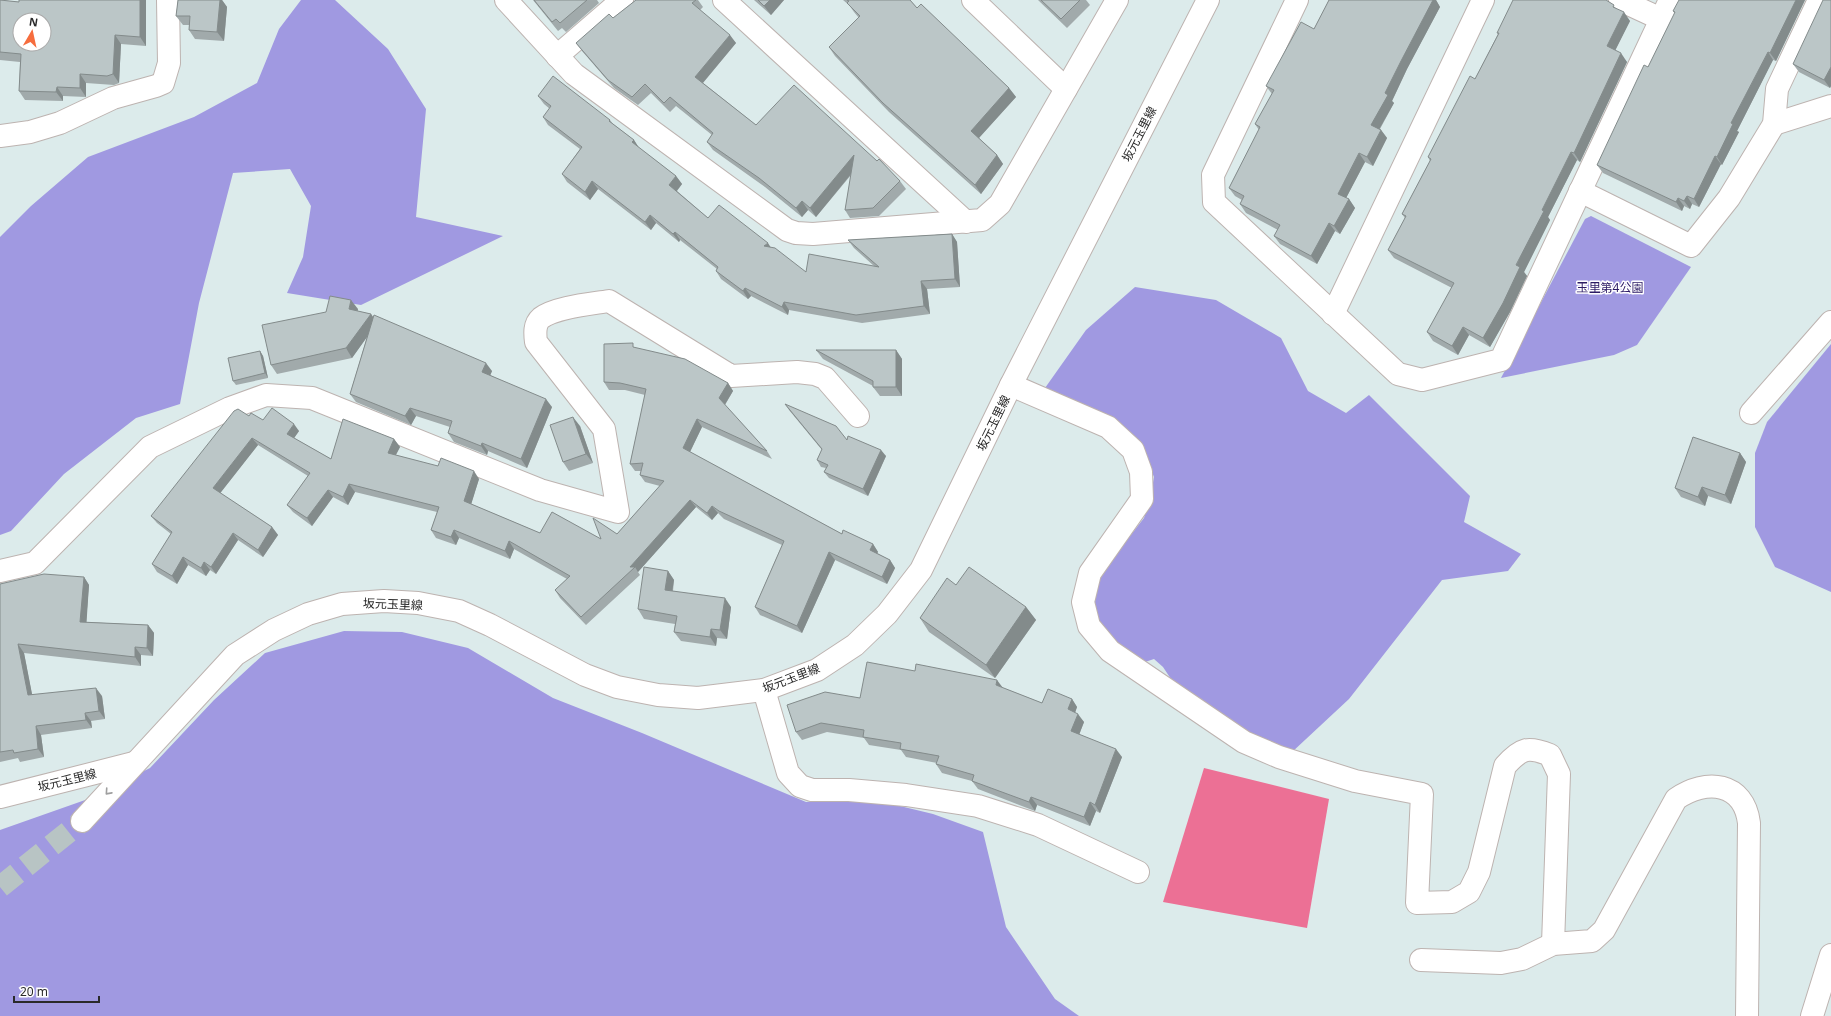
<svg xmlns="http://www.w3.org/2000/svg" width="1831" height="1016" font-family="'Noto Sans','Noto Sans JP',sans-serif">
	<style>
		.green { fill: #a099e1 }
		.water { fill: #ec7095 }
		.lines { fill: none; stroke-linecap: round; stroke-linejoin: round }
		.minor-tunnel { stroke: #b8c4c4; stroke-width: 22; stroke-dasharray: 22 11; stroke-linecap: butt }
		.minor-casing { stroke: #bdb3b0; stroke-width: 24 }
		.minor { stroke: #fff; stroke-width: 22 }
		.wall { fill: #a1aaab }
		.shaded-wall { fill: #838b8b }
		.building { fill: #bbc6c7; stroke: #838b8b; fill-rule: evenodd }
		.oneway { stroke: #9f9f9f }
		.labels { text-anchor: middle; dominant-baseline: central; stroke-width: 3; stroke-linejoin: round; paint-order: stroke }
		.street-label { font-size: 12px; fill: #2a2a2a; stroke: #fff }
		.park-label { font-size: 12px; fill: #2c1b65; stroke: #fff }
	</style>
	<rect width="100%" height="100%" fill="#dcebeb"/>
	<g class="green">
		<polygon points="301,0 335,0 388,49 426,109 416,217 503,236 361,305 287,293 303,257 311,206 290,169 233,173 199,303 180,404 136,418 64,474 11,531 0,535 0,237 31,206 88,157 194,117 257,83 279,29"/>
		<polygon points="1591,216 1691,267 1637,345 1614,355 1501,378 1585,219"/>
		<polygon points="1135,287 1216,300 1281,338 1308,391 1346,413 1369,395 1470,496 1464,522 1521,554 1508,571 1442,580 1349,699 1291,753 1246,733 1173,682 1163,667 1154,659 1142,663 1106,633 1095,618 1095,596 1098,577 1144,518 1151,494 1154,477 1139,440 1112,417 1045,388 1086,330"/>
		<polygon points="1831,344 1831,592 1775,567 1755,527 1755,453 1767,422"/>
		<polygon points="344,631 402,632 468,648 553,698 642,733 806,802 871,799 933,814 983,832 1006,927 1055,999 1079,1016 0,1016 0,830 88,799 150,768 214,700 265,653"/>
	</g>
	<polygon class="water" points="1204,768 1329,799 1307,928 1163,902"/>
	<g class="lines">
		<polyline class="minor-tunnel" points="0,887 82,821"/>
		<g class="minor-casing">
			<g id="minor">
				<polyline points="506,0 574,74 787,230 796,233 813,234 982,220 1000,204 1117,0"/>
				<polyline points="724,0 966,222"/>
				<polyline points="973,0 1066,89"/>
				<polyline points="1297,0 1213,175 1214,202 1398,374 1422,380 1501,360 1670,0"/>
				<polyline points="1620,0 1661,19"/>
				<polyline points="557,56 622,0"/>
				<polyline points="1774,124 1831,106"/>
				<polyline points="0,136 30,132 60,123 113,98 156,86 163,83 169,63 168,0"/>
				<polyline points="1580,191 1691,246 1729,198 1774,124 1777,89 1819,0"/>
				<polyline points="1333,314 1483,0"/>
				<path d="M 1011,385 L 1108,427 L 1133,450 L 1141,472 L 1142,499 L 1090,573 L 1083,602 L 1089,626 L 1110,651 L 1244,742 L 1279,757 L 1355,781 L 1422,794 L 1417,903 L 1452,902 L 1469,892 L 1479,872 L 1505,766 C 1521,748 1528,746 1550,755 L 1559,774 L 1553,944"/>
				<polyline points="1751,413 1831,322"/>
				<path d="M 0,571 L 35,563 L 150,447 L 230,408 L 266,395 L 312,398 L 540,490 L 618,512 L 604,429 L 536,342 C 535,334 534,324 541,318 C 556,307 591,304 609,301 L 731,376 L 797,372 L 815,374 L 825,378 L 858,416"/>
				<polyline points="764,690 788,773 800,786 812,790 849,790 906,795 978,806 1038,825 1138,872"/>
				<polyline points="0,797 134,763"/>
				<polyline points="82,821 235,655 274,630 308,614 342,604 384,601 418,603 459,611 490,625 585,675 617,687 658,695 698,698 764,690 817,670 855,645 887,614 921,570 1011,385 1208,0"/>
				<path d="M 1421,960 L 1501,963 L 1522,959 L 1553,944 L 1592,941 L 1604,930 L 1676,799 C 1706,778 1744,782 1749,823 L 1747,1016"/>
				<polyline points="1812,1016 1831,955"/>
			</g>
		</g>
		<use href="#minor" class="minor"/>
	</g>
	<g class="wall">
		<polygon points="0,0 19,2 146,0 146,46 121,44 119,83 114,85 86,83 86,97 63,96 63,101 25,100 19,91 20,62 0,60"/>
		<polygon points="178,0 222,0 227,7 224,41 195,39 189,30 189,25 183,25 176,16"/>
		<polygon points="533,0 597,0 599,3 566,32 562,28 558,31"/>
		<polygon points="636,0 698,0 703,7 700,10 736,43 703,83 756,125 877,161 900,181 906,189 879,216 850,218 845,210 851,175 816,217 808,210 802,217 765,187 713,150 707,142 712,135 676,106 670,112 651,93 638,105 614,88 582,51 576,43 613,18"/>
		<polygon points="754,0 784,0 771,15"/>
		<polygon points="843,0 910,0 917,8 1009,88 1016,97 979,138 997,155 1003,164 981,194 889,112 835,56 829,47 859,18 854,12 849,5"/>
		<polygon points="1038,0 1086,0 1090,5 1067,28"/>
		<polygon points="1329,0 1436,0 1440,7 1407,69 1392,101 1394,103 1380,129 1381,130 1387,138 1373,166 1365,162 1346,198 1349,199 1355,208 1340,234 1335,231 1317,264 1280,244 1274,236 1278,230 1246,213 1240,204 1242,200 1235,196 1229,188 1259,130 1255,124 1272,94 1266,86 1314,29"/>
		<polygon points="1805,0 1776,61 1773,60 1737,131 1739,132 1722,165 1721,164 1699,207 1692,204 1690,209 1684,206 1682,211 1603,173 1597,165 1648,67 1675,14 1673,11"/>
		<polygon points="1831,0 1831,86 1830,88 1799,72 1793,64"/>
		<polygon points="1608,1 1630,21 1615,50 1627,62 1580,162 1577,160 1548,217 1550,220 1524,272 1527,276 1510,312 1490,347 1469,335 1458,355 1433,341 1427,332 1452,288 1394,258 1388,250 1405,218 1402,214 1430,161 1428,157 1475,79 1498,34 1497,33"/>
		<polygon points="538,96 610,120 613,124 634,140 639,148 676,176 682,184 677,191 708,218 771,248 806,272 874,266 854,248 848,240 952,234 957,242 960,287 927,289 930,314 862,323 789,310 788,315 751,296 748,299 721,279 716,271 717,269 680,240 679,242 656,223 651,230 598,189 590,200 567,182 562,174 580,149 548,125 543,117 550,109 544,104"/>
		<polygon points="358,309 357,311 371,314 373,317 492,371 490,375 552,407 527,468 488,451 487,455 454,442 448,433 450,427 416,416 411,425 356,402 350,394 367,337 352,358 277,374 271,365"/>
		<polygon points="636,348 728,383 733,391 725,405 767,451 772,459 702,427 690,452 842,534 873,544 878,552 877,553 890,560 895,568 887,584 835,560 802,633 760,615 755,607 782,545 724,519 718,513 712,520 696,507 638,572 640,575 586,625 560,598 555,590 567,579 514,549 510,559 459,538 456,545 436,538 431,530 437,512 355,492 348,505 333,497 312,526 293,512 287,505 308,476 258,445 220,493 272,527 278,535 263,557 238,540 216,574 210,570 206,576 188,565 177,584 157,572 152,564 171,534 157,523 151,516 249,416 299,431 294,438 331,459 394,439 400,447 396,455 479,479 471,504 540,533 601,539 617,534 660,486 645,482 640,475 641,471 635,471 630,464 645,395 625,390 609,390 604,382"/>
		<polygon points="816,350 896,350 902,359 902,396 880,396 873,387 873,386 823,359"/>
		<polygon points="260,351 263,356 268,378 236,385 233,381"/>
		<polygon points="785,404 847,440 886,456 868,496 829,478 824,472 826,468 821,467 817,460 822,450 789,410"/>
		<polygon points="580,426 593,463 569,471 563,462"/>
		<polygon points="1740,453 1746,462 1731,504 1708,496 1705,506 1681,497 1675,488"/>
		<polygon points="668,571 674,580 673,591 731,607 727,639 717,638 716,646 681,641 674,632 675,624 644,619 638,609"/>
		<polygon points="84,577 89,585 86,622 148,625 154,633 153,656 141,655 141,666 24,653 32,695 102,696 105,719 91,721 92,728 41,735 44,757 20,762 18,758 0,762 0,584"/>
		<polygon points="956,585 1026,607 1036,620 995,678 929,632 920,618"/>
		<polygon points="1003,688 1042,703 1072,699 1077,707 1075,713 1084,722 1079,735 1122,757 1100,813 1096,811 1090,826 1037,805 1035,811 978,789 972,781 942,773 936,764 937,763 906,757 901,750 869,745 864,738 827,732 802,740 796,732 860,698"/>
	</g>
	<g class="shaded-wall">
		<polygon points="140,0 146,0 146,46 140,37"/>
		<polygon points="220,0 222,0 227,7 224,41 217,32"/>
		<polygon points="770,0 784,0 771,15 764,6"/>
		<polygon points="1433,0 1436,0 1440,7 1407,69 1392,101 1394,103 1377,133 1371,125 1385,93 1401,61"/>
		<polygon points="1796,0 1805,0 1776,61 1770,53"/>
		<polygon points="1624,12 1630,21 1613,55 1607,46"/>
		<polygon points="115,35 121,44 119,83 113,74"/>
		<polygon points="730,35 736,43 701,85 695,77"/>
		<polygon points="1768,52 1773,60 1737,131 1739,132 1722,165 1717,157 1731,123"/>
		<polygon points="1621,53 1627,62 1580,162 1574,153"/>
		<polygon points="1831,67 1831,86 1830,88 1824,80"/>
		<polygon points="80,74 86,83 86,97 80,88"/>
		<polygon points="57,87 63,96 63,101 56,92"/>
		<polygon points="1009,88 1016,97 977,140 971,131"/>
		<polygon points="1381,130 1387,138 1373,166 1367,157"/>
		<polygon points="634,140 639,148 632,142"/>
		<polygon points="1571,152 1577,160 1548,217 1550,220 1524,272 1527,276 1510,312 1490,347 1483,338 1542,210"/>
		<polygon points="1359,153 1365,162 1344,202 1338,194"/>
		<polygon points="854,155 860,163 816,217 810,208"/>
		<polygon points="997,155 1003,164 981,194 975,185"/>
		<polygon points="1715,156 1721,164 1699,207 1694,199"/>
		<polygon points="676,176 682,184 675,193 669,185"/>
		<polygon points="592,181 598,189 590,200 585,192"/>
		<polygon points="1687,196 1692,204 1690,209 1684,201"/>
		<polygon points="1678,198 1684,206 1682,211 1676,202"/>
		<polygon points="1349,199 1355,208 1340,234 1334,226"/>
		<polygon points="802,201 808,210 802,217 796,208"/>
		<polygon points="650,215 656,223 651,230 645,222"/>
		<polygon points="1329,223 1335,231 1317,264 1311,256"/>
		<polygon points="675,232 680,240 679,242 673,234"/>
		<polygon points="952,234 957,242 960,287 955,279"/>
		<polygon points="768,243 773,251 764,246"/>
		<polygon points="921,281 927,289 930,314 924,306"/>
		<polygon points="745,288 751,296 748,299 743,291"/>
		<polygon points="351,300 358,309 356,319 349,309"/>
		<polygon points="784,302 789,310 788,315 782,307"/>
		<polygon points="371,314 377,323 352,358 346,348"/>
		<polygon points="1463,327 1469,335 1458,355 1452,346"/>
		<polygon points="896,350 902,359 902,396 896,387"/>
		<polygon points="260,351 263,356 268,378 265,373"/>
		<polygon points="486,363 492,371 488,381 482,372"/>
		<polygon points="728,383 733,391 724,406 719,398"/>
		<polygon points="546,399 552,407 527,468 521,459"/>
		<polygon points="410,408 416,416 411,425 405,416"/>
		<polygon points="573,417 580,426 593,463 586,454"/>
		<polygon points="697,419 702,427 688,456 683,448"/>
		<polygon points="294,424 299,431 292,441 287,434"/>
		<polygon points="252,438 258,445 218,496 213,488"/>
		<polygon points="394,439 400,447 393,460 388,453"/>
		<polygon points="482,443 488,451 487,455 481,446"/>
		<polygon points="881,450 886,456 868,496 863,489"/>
		<polygon points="1740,453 1746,462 1731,504 1725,495"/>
		<polygon points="474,471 479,479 470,508 464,501"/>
		<polygon points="349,484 355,492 348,505 343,497"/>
		<polygon points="1702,487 1708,496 1705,506 1698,497"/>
		<polygon points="328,490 333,497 312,526 307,518"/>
		<polygon points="690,500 696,507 638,572 635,567 630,567"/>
		<polygon points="712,506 718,513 712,520 707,513"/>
		<polygon points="272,527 278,535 263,557 258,550"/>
		<polygon points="454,530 459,538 456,545 451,537"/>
		<polygon points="233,533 238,540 216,574 211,567"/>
		<polygon points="509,541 514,549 510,559 505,551"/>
		<polygon points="873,544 878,552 875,557 870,550"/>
		<polygon points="829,552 835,560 802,633 797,626"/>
		<polygon points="183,557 188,565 177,584 172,576"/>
		<polygon points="890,560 895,568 887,584 882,577"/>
		<polygon points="204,562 210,570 206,576 201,568"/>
		<polygon points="668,571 674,580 671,599 665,590"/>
		<polygon points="84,577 89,585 86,630 80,622"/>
		<polygon points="725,598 731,607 727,639 720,630"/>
		<polygon points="1026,607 1036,620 995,678 986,665"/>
		<polygon points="148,625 154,633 153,656 147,648"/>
		<polygon points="711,629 717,638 716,646 710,637"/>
		<polygon points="18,644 24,653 34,704 28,695"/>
		<polygon points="135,647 141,655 141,666 135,657"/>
		<polygon points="997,680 1003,688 996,685"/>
		<polygon points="96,688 102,696 105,719 99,711"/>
		<polygon points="1072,699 1077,707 1073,718 1068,709"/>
		<polygon points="85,713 91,721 92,728 86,720"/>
		<polygon points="1078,714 1084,722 1077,740 1071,731"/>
		<polygon points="36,726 41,735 44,757 38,749"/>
		<polygon points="1116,749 1122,757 1100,813 1095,805"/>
		<polygon points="1031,797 1037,805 1035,811 1029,802"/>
		<polygon points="1090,802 1096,811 1090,826 1084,817"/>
	</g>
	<g class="building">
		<path d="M 0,0 L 19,2 L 19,0 L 140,0 L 140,37 L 115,35 L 113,74 L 107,76 L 80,74 L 80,88 L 57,87 L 56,92 L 19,91 L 21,54 L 0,52 ZM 20,20 L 44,20 L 44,44 L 20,44 Z"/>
		<polygon points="178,0 220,0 217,32 189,30 190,16 176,16"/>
		<polygon points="534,0 587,0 560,23 556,19 552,22"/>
		<polygon points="636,0 696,0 692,3 730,35 695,77 756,125 794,85 877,161 879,159 900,181 873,208 845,210 854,155 810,208 802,201 796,208 759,178 707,142 713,133 670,97 664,103 645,84 632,97 608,80 576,43 609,14 613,18"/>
		<polygon points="758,0 770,0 764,6"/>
		<polygon points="847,0 910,0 917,8 921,4 1009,88 971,131 997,155 975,185 883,103 829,47 860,16 847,3 849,1"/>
		<polygon points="1041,0 1080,0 1061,19"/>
		<polygon points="1329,0 1433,0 1401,61 1385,93 1388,95 1371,125 1381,130 1367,157 1359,153 1338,194 1349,199 1334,226 1329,223 1311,256 1274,236 1280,225 1240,204 1244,196 1229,188 1260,127 1255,124 1274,90 1266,86 1301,22 1314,29"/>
		<polygon points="1513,0 1606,0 1614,5 1613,7 1624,12 1607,46 1621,53 1574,153 1571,152 1542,210 1544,211 1516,265 1520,267 1503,303 1483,338 1463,327 1452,346 1427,332 1454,283 1388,250 1406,216 1402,214 1431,159 1428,157 1470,76 1475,79 1499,33 1497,33"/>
		<polygon points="1679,0 1796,0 1770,53 1768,52 1731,123 1733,124 1717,157 1715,156 1694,199 1687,196 1684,201 1678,198 1676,202 1597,165 1644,65 1648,67 1675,12 1673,11"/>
		<polygon points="1823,0 1831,0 1831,67 1824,80 1793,64"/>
		<polygon points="553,76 610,120 609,121 634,140 632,142 676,176 669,185 708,218 719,205 768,243 764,246 775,248 806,272 809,254 879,267 848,240 952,234 955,279 921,281 924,306 856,315 784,302 782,307 745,288 743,291 716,271 718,267 675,232 673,234 650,215 645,222 592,181 585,192 562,174 582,147 543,117 551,106 538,96"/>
		<polygon points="330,296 351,300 349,309 371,314 346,348 271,365 262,325 326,312"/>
		<polygon points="374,315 486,363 482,372 546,399 521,459 482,443 481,446 448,433 452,421 410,408 405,416 350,394"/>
		<polygon points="633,343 633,347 685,359 728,383 719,398 767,451 697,419 683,448 842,534 843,530 873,544 870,550 890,560 882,577 829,552 797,626 755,607 784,541 719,511 712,506 707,513 690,500 630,567 635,567 581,617 555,590 570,576 509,541 505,551 454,530 451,537 431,530 439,507 349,484 343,497 328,490 307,518 287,505 310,473 252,438 213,488 272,527 258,550 233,533 211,567 204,562 201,568 183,557 172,576 152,564 172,532 151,516 234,411 238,409 249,416 251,413 263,420 272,408 294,424 287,434 331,459 343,419 394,439 388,453 438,466 441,458 474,471 464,501 540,533 552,512 601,539 593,518 617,534 664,481 640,475 643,463 630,464 646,389 620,383 604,382 604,344"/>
		<polygon points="816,350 896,350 896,387 873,387 873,381"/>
		<polygon points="260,351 265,373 233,381 228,358"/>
		<polygon points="785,404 836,426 847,440 848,436 881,450 863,489 824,472 828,465 817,460 822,449"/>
		<polygon points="573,417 586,454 563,462 550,425"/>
		<polygon points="1693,437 1740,453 1725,495 1702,487 1698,497 1675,488"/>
		<polygon points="644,567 668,571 665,590 725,598 720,630 711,629 710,637 674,632 677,616 638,609"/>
		<polygon points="969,567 1026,607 986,665 920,618 947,578 956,585"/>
		<polygon points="44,574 84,577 80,622 148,625 147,648 135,647 135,657 18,644 28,695 96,688 99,711 85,713 86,720 36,726 38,749 14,753 13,750 0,752 0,584"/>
		<polygon points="867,662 915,671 916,664 997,680 996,685 1042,703 1048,689 1072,699 1068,709 1078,714 1071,731 1116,749 1095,805 1090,802 1084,817 1031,797 1029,802 972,781 974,775 936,764 939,756 900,749 901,743 863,737 864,730 821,723 796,732 787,705 825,692 860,698"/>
	</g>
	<defs><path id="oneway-chevron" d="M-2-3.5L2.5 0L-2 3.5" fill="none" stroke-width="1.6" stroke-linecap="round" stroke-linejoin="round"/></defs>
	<use class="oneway" href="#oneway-chevron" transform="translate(108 792) rotate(132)"/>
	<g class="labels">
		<g class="street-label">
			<text transform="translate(1139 134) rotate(-63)">坂元玉里線</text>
			<text transform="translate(993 423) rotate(-64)">坂元玉里線</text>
			<text transform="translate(393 604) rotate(2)">坂元玉里線</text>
			<text transform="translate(791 678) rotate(-21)">坂元玉里線</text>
			<text transform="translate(67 780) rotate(-14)">坂元玉里線</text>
		</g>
		<g class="park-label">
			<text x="1610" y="287">玉里第4公園</text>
		</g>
	</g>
	<g transform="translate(32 32) rotate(9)"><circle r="19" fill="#ffffff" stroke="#aaaaaa"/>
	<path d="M0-3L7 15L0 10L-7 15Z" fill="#f66d3e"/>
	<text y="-6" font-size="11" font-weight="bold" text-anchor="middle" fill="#2a2a2a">N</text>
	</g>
	<path d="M14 996v6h85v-6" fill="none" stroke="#2a2a2a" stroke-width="2"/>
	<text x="20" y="996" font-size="12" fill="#2a2a2a" stroke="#ffffff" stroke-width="3" paint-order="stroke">20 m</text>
</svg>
